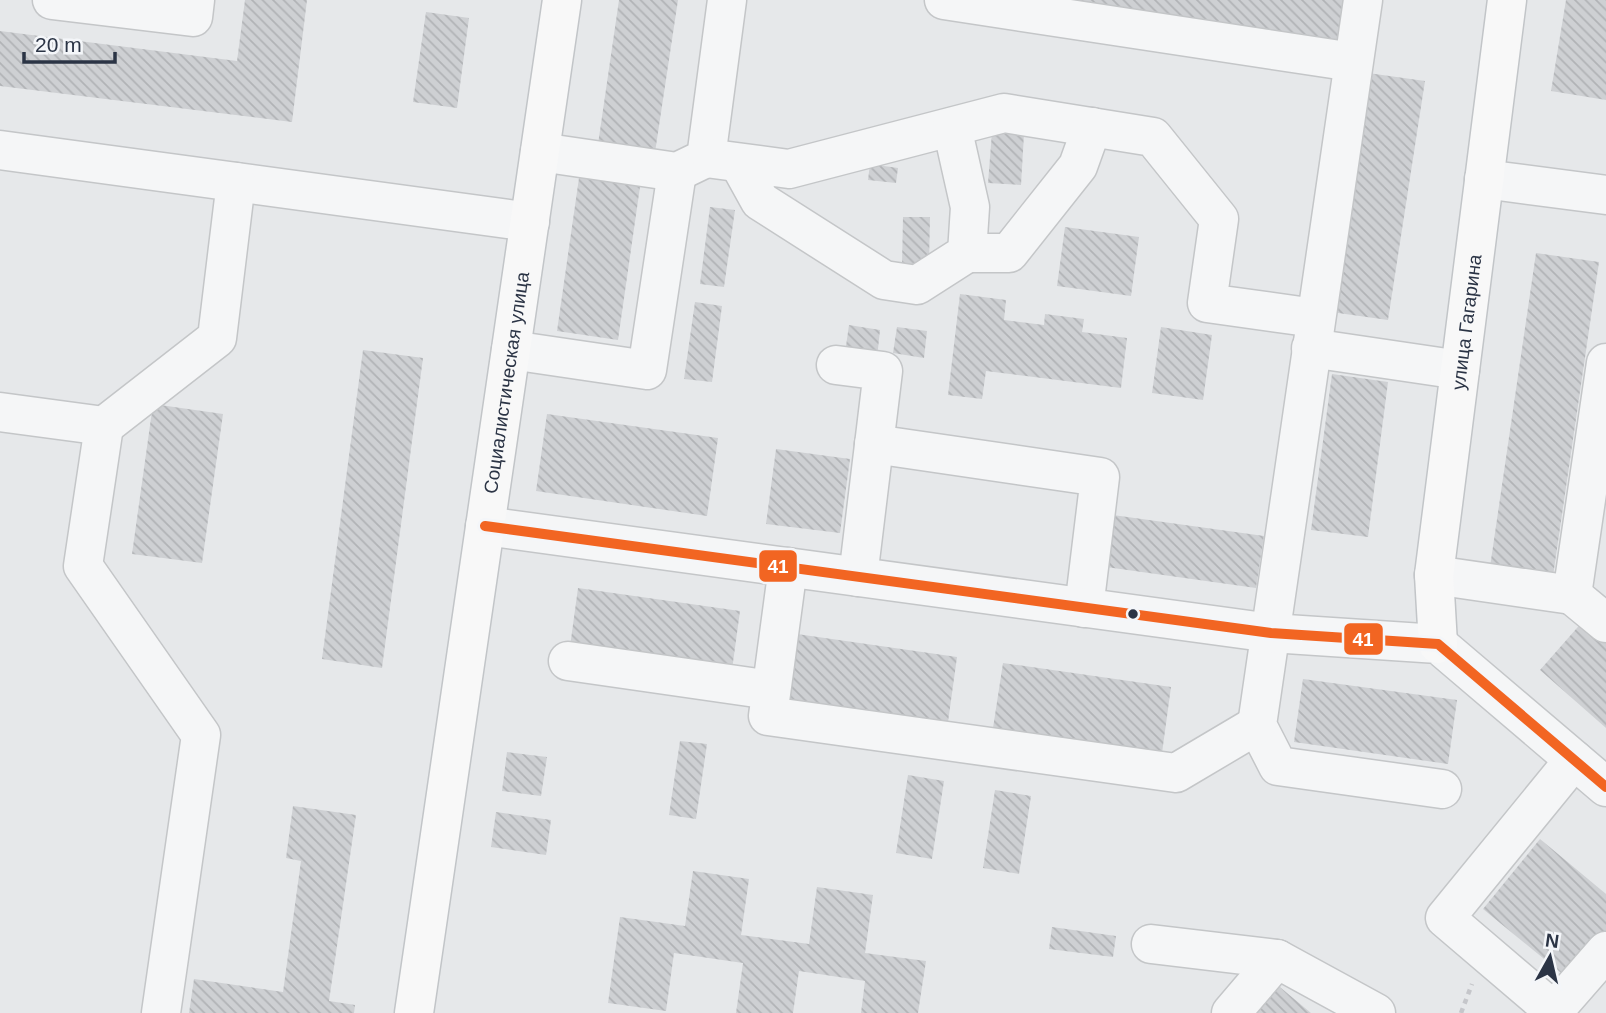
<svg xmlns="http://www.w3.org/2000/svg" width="1606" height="1013" font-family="Helvetica,sans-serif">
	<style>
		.building { fill: url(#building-back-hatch) }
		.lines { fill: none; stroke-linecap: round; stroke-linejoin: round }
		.minor-casing { stroke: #c4c6c8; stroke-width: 41 }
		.major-casing { stroke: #c2c5c8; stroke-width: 41 }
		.path { stroke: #c5c6ca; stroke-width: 4.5; stroke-dasharray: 5 5; stroke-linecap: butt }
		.minor { stroke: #f5f6f7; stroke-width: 38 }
		.major { stroke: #f8f8f8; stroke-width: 38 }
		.bus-1-casing { stroke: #f4f6f9; stroke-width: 16 }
		.bus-1 { stroke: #f26522; stroke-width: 10 }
		.bus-dot { fill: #2b3445; stroke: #f4f6f9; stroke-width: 2.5 }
		.labels { text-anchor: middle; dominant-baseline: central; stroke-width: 6; stroke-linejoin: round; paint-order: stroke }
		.street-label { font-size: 19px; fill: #2b3445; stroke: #f4f6f9 }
		.line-badge { stroke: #f4f6f9; stroke-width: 2.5 }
		.badge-label { font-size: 19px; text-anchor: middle; font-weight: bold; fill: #fff }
	</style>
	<defs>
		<pattern id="building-back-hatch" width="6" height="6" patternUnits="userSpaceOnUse" patternTransform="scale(1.75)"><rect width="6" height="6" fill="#ced0d3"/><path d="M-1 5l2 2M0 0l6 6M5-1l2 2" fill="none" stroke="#b1b3b6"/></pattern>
	</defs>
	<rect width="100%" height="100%" fill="#e6e8ea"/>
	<g class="building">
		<polygon points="245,0 307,0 292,122 0,86 0,31 237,61"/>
		<polygon points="619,0 678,0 654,159 597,151"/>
		<polygon points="1015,0 1350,0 1342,52"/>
		<polygon points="1566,0 1606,0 1606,100 1551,91"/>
		<polygon points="426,12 469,18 457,108 413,102"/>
		<polygon points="1368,73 1425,81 1388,320 1331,312"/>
		<polygon points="992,132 1024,134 1021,185 988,183"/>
		<polygon points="581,164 642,173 618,340 557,331"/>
		<polygon points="870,164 898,168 896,183 868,180"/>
		<polygon points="710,207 735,210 724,287 700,284"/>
		<polygon points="903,217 930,217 929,265 902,265"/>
		<polygon points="1065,227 1139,237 1131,296 1057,286"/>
		<polygon points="1536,253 1599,262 1553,576 1490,567"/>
		<polygon points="960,294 1006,300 1004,320 1044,325 1045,314 1084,319 1082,332 1127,338 1121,388 986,371 982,399 948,395"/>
		<polygon points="695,302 722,306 712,382 684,379"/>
		<polygon points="849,325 880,330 877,358 845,353"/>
		<polygon points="897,327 927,331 924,358 893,353"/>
		<polygon points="1161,327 1212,335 1203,400 1152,393"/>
		<polygon points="363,350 423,358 382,668 322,659"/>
		<polygon points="1332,374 1388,382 1368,537 1311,530"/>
		<polygon points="153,404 223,414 202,563 132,554"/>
		<polygon points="547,414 718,438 707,516 536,491"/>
		<polygon points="776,449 850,459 840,533 766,524"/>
		<polygon points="1113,515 1264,536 1256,588 1106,567"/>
		<polygon points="578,588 740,611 731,677 569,654"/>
		<polygon points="1584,620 1606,639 1606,728 1540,670"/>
		<polygon points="797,634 957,657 948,722 788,700"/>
		<polygon points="1003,663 1171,687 1162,753 993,728"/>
		<polygon points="1303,679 1457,700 1448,764 1294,742"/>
		<polygon points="680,741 707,744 696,819 669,815"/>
		<polygon points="507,752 547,757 541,796 502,791"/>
		<polygon points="908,775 944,781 932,859 896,853"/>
		<polygon points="995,790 1031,796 1019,874 983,868"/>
		<polygon points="293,806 356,815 329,1001 355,1005 354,1013 189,1013 194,979 283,992 301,861 286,858"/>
		<polygon points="496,812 551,820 546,855 491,847"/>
		<polygon points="1540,839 1606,894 1606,939 1571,981 1483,909"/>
		<polygon points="693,871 749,879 741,935 809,944 817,887 873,895 865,953 926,961 918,1013 861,1013 865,981 799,971 793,1013 736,1013 743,963 674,953 666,1011 608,1003 620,917 685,926"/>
		<polygon points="1052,927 1116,936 1113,957 1049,949"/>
		<polygon points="1275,983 1311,1013 1250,1013"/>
	</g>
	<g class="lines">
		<g class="minor-casing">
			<g id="minor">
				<polyline points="52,0 193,17 195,0"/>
				<polyline points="944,0 1353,62"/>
				<polyline points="1363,0 1257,725 1278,766 1442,789"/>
				<polyline points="0,150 530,222"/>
				<polyline points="540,152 677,172 706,158 727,0"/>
				<polyline points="706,158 789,169 1004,113 1153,137 1219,219 1207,303 1315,318"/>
				<polyline points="739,163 760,201 884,280 917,285 967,253 970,207 952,127"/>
				<polyline points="1484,179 1606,195"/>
				<polyline points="967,253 1009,253 1078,166 1092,127"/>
				<polyline points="1311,348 1460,370"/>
				<polyline points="511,350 647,370 677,172"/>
				<polyline points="836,365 883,371 858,577"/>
				<polyline points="0,412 104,426 217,338 236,182"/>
				<polyline points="104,426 83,566 201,735 161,1013"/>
				<polyline points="874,444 1100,477 1084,608"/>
				<polyline points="485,526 1271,633 1438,644 1606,787"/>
				<polyline points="788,567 768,716 1176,773 1257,725"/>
				<polyline points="1434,575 1572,595 1606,363"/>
				<polyline points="1572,595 1606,623"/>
				<polyline points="568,661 771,690"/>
				<polyline points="1151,944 1277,959"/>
				<polyline points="1554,1011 1445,918 1574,760"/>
				<polyline points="1231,1013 1277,959 1376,1013"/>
				<polyline points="1552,1013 1606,951"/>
			</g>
		</g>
		<g class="major-casing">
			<g id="major">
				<path id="s1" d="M 1438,644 L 1434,575 L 1507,0"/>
				<path id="s2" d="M 414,1013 L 562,0"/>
			</g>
		</g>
		<polyline class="path" points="1461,1013 1472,984"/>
		<use href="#minor" class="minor"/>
		<use href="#major" class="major"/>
		<g class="bus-1-casing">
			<polyline id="bus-1" points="485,526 1271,633 1438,644 1606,787"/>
		</g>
		<use href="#bus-1" class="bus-1"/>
	</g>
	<circle class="bus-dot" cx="1133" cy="614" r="6"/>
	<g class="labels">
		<g class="street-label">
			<text stroke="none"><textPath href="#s1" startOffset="324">улица Гагарина</textPath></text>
			<text stroke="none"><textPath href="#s2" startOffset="637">Социалистическая улица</textPath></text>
		</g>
	</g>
	<g class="line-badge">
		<rect x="758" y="549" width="40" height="34" rx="7" fill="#f26522"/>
		<rect x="1343" y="622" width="41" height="34" rx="7" fill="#f26522"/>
	</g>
	<g class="badge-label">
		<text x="778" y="573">41</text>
		<text x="1363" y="646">41</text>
	</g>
	<g transform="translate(1550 957) rotate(8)" stroke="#f4f6f9" stroke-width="5" paint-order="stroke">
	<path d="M0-5L12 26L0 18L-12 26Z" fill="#2b3445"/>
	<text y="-10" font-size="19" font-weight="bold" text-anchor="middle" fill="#2b3445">N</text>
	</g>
	<path d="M24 52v10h91v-10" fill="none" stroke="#2b3445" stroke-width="3.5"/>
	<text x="35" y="52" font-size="21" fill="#2b3445" stroke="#f4f6f9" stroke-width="5" paint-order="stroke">20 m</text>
</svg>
